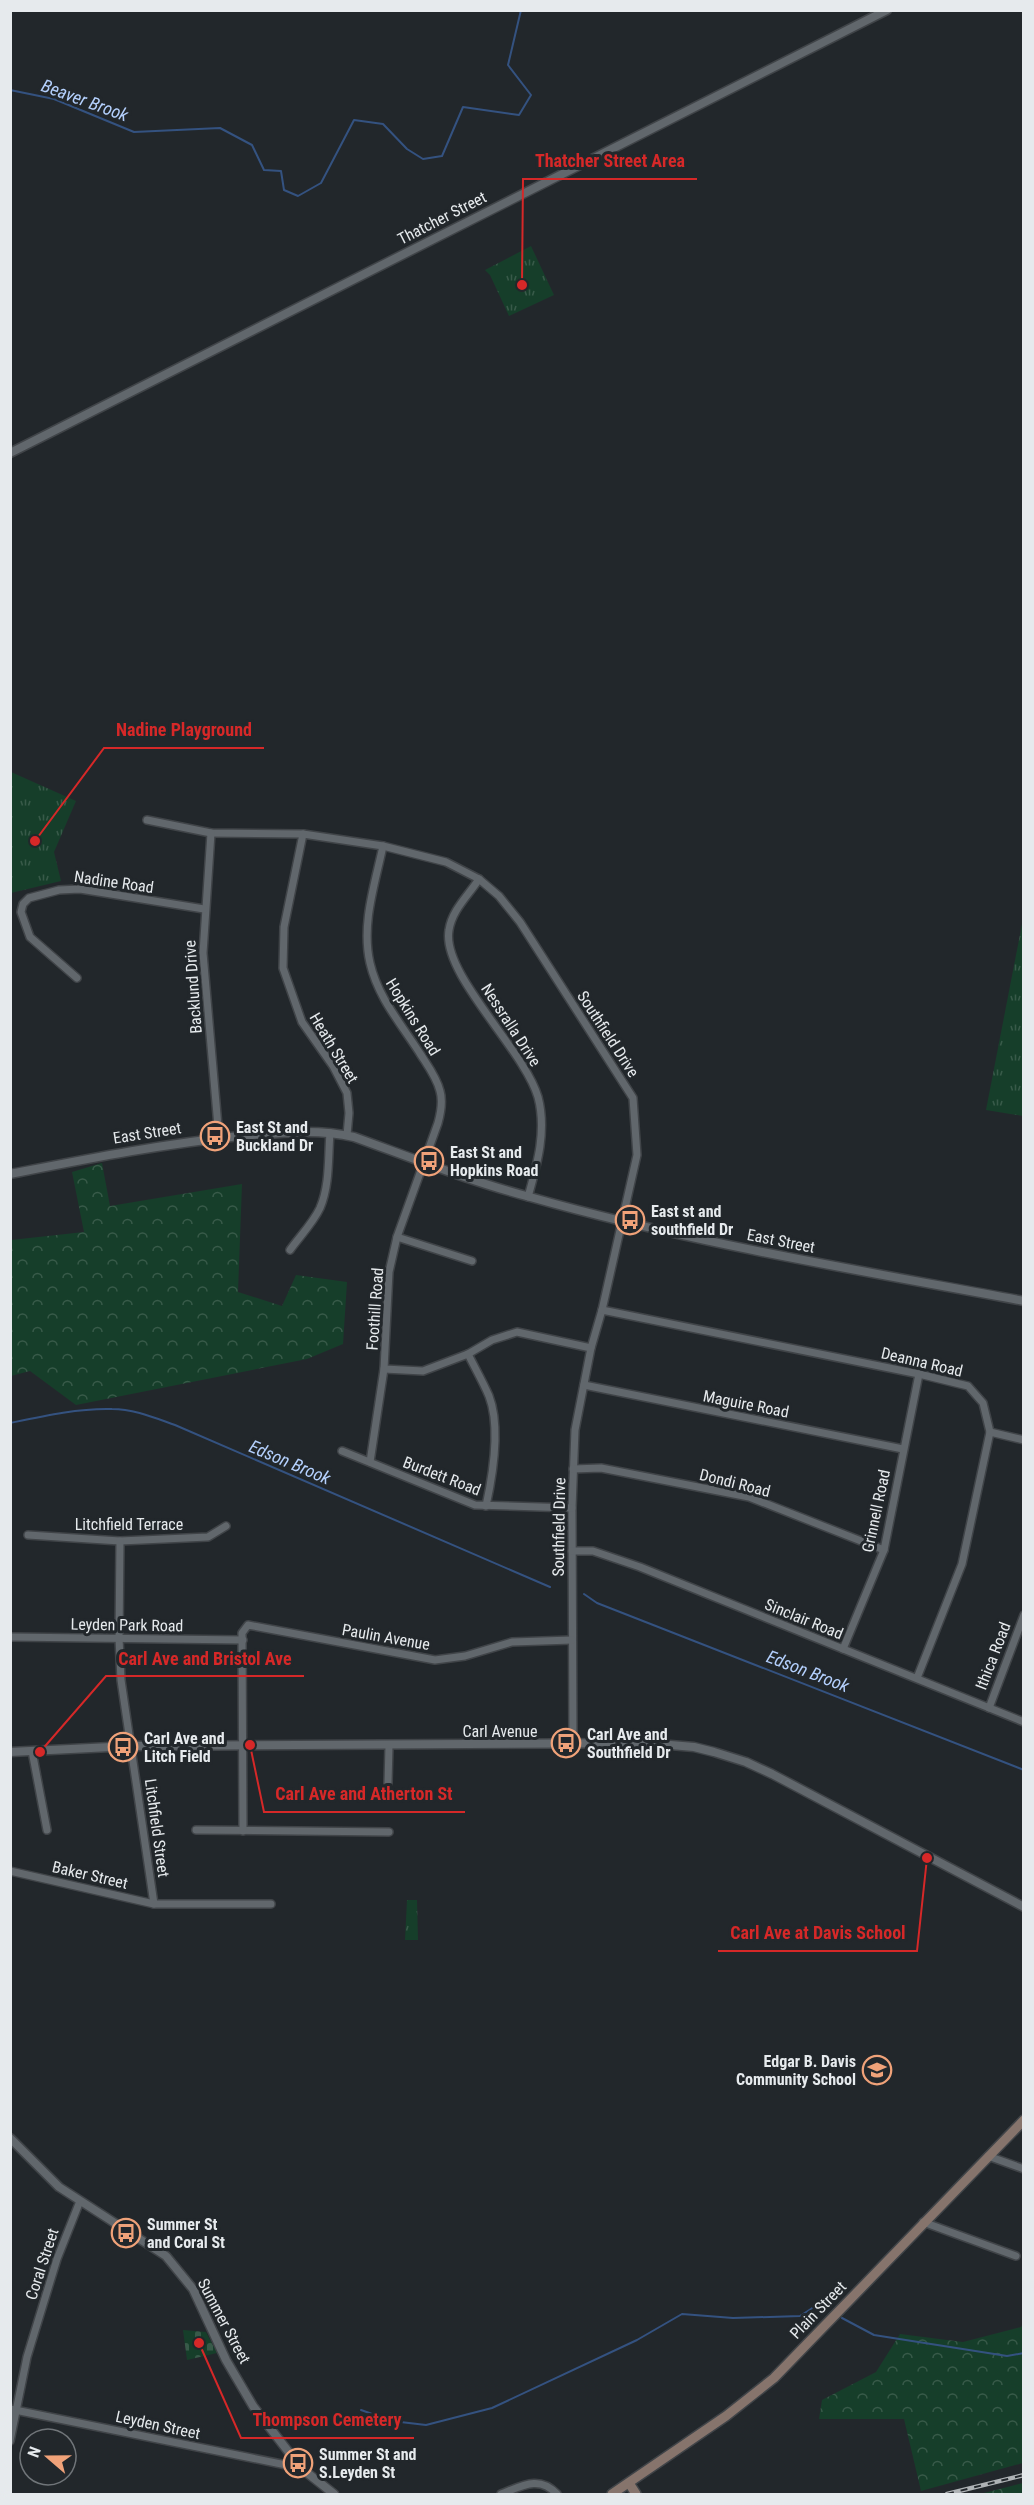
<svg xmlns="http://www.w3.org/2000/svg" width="1034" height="2505" font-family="'Roboto Condensed',sans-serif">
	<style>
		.forest { fill: url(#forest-crowns) }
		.cemetery { fill: url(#cemetery-stones) }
		.park { fill: url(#park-tufts) }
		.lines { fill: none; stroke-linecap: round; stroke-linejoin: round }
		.stream { stroke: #345280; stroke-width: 2 }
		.minor-casing { stroke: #404448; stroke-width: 10 }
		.tertiary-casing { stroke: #404448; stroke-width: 11 }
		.secondary-casing { stroke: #404448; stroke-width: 12 }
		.minor { stroke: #61676c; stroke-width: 7 }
		.tertiary { stroke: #61676c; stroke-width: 8 }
		.secondary { stroke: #86746c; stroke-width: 9 }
		.rail-casing { stroke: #aeb2b5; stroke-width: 4.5 }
		.rail { stroke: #22272b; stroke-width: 2; stroke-dasharray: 7; stroke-linecap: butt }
		.labels { text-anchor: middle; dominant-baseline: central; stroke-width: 6; stroke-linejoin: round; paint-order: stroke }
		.street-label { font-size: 16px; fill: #e6eaed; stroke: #22272b }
		.poi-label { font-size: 16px; font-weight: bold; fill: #e6eaed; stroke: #22272b; text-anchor: start }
		.water-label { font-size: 18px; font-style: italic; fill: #b4d0fd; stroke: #22272b }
		.leader { fill: none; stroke: #d62828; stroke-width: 2 }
		.callout-dot { fill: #d62828; stroke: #22272b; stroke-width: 2 }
		.callout-label { font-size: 18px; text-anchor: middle; font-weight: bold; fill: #d62828; stroke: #22272b; stroke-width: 6; stroke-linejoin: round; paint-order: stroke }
	</style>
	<defs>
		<pattern id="forest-crowns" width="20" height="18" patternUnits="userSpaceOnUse" patternTransform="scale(1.5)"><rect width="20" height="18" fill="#163e2a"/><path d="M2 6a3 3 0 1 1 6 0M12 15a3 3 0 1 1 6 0" fill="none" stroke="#385a49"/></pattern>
		<pattern id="cemetery-stones" width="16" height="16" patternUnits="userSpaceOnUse" patternTransform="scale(1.5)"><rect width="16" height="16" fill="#163e2a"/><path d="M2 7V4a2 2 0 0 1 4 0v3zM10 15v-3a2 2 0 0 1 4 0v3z" fill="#385a49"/></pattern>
		<pattern id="park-tufts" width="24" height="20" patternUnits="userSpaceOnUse" patternTransform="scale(1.5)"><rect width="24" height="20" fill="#163e2a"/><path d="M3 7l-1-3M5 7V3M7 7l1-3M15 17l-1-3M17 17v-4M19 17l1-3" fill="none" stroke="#385a49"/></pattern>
	</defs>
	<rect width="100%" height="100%" fill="#22272b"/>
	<g class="forest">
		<polygon points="102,1163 110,1206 242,1184 238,1292 282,1306 296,1275 347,1282 343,1344 307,1359 76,1405 30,1371 11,1376 11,1240 84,1232 72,1172"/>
		<polygon points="1023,2324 1023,2463 921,2491 904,2419 819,2419 822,2400 876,2372 900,2334 963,2342 1021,2327"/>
		<polygon points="1023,2483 1023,2494 980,2494"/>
	</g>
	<polygon class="cemetery" points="183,2330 206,2332 217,2353 187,2360"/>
	<g class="park">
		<polygon points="531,246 554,295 509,316 490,275 485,270"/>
		<polygon points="11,772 76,801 54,852 61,881 11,893"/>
		<polygon points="1023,919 1023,1116 986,1110"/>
		<polygon points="407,1900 417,1900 418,1940 405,1940"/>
	</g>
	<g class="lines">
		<g class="stream">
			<polyline points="10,90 54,99 134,132 220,128 252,145 264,170 281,171 284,190 298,196 321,183 354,120 383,124 407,149 423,159 442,156 463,107 519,115 531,95 508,65 521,10"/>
			<path d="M 10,1423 C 43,1416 79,1408 112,1409 C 134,1409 155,1418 175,1425 L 550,1587"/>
			<polyline points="584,1594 597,1603 1024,1770"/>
			<polyline points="842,2318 874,2335 1007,2356 1024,2353"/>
			<polyline points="361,2410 392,2421 426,2425 492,2408 637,2340 682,2314 733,2318 800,2316 817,2305 828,2308"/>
		</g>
		<g class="minor-casing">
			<g id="minor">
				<polyline points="147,820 211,833 303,834 383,846 446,862 479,879 499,896 520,922 633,1098 637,1155 602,1310 591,1348 575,1430 572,1508 573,1745"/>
				<polyline points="211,833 203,953 219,1138"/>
				<polyline points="303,834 284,927 283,968 302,1022 333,1066 347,1093 349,1113 347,1135"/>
				<path d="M 479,879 C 468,896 452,910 449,930 C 441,974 524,1049 538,1097 C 547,1131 537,1165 528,1197"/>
				<polyline points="77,978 30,937 21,912 23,904 29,898 59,890 80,889 204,909"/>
				<polyline points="397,1237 472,1261"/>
				<path d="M 290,1250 C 300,1236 313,1223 320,1208 C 330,1185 328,1157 330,1133"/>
				<polyline points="602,1310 919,1374 968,1386 983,1403 990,1432 962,1564 917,1678"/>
				<path d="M 468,1354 C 475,1368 483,1382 489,1396 C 501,1427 493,1474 486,1506"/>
				<polyline points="384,1369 423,1371 468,1354 492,1340 517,1332 591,1348"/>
				<polyline points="584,1385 903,1449"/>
				<polyline points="990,1432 1024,1440"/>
				<polyline points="342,1451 475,1505 572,1508"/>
				<path d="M 370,1462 L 384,1369 L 389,1272 L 397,1237 L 438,1123 C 441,1112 443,1101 440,1091 C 437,1078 428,1066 421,1055 C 402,1025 378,998 370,963 C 361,924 375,884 383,846"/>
				<polyline points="573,1469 601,1468 749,1497 884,1550"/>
				<polyline points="28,1535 120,1541 208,1537 226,1526"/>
				<polyline points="120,1541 119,1638 121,1680 154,1904"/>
				<polyline points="572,1551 593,1551 640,1567 1024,1722"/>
				<polyline points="10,1637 243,1640"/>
				<polyline points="843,1649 884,1550 919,1374"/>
				<polyline points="989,1708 1024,1615"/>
				<polyline points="32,1751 47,1830"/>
				<polyline points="388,1783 389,1746"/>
				<polyline points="196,1830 389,1832"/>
				<polyline points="243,1831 242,1633 248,1625 435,1660 465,1656 512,1642 572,1640"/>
				<polyline points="10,1871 154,1904 271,1904"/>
				<polyline points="988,2156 1024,2169"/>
				<polyline points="923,2222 1016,2256"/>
				<polyline points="10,2409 301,2468"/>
				<polyline points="10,2441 27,2357 57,2259 80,2201"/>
				<path d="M 501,2494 C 522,2486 539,2475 557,2494"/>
			</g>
		</g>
		<g class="tertiary-casing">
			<g id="tertiary">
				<polyline points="10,453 887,10"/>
				<path d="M 10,1174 C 87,1159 162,1144 240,1136 C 278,1133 316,1128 354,1137 C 412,1158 470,1181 530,1197 C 692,1243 858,1270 1024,1301"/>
				<polyline points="10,1752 131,1746 647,1743 694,1747 714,1752 746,1762 772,1774 1024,1907"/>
				<polyline points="10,2138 59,2187 166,2256 193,2289 226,2360 253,2406 301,2468 334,2494"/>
			</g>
		</g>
		<g class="secondary-casing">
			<g id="secondary">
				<polyline points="629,2483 636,2494"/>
				<polyline points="612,2494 726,2416 774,2378 1024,2120"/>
			</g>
		</g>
		<use href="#minor" class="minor"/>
		<use href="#tertiary" class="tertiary"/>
		<use href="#secondary" class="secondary"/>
		<g class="rail-casing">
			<polyline id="rail" points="947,2494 1024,2475"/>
		</g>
		<use href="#rail" class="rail"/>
	</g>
	<defs>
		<g id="bus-ring" transform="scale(1.5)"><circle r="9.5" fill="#22272b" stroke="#f0a279" stroke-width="1.5"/><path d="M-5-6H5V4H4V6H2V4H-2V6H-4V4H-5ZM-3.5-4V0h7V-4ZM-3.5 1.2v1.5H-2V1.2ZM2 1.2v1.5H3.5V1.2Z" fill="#f0a279"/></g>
		<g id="school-ring" transform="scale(1.5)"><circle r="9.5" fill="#22272b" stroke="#f0a279" stroke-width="1.5"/><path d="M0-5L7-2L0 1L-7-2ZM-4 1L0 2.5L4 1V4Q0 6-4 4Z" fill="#f0a279"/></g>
	</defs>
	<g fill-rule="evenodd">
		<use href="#bus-ring" x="215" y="1136"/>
		<use href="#bus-ring" x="429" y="1161"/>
		<use href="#bus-ring" x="630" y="1220"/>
		<use href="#bus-ring" x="566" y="1743"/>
		<use href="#bus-ring" x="123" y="1747"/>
		<use href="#school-ring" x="877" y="2070"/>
		<use href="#bus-ring" x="126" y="2233"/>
		<use href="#bus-ring" x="298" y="2463"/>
	</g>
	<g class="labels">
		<g class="street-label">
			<text transform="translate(442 218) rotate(-27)">Thatcher Street</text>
			<text transform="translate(114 882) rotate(8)">Nadine Road</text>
			<text transform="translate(193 987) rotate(-94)">Backlund Drive</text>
			<text transform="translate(413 1017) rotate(58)">Hopkins Road</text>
			<text transform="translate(511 1025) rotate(57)">Nessralla Drive</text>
			<text transform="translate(608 1034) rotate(57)">Southfield Drive</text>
			<text transform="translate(334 1048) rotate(59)">Heath Street</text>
			<text transform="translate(147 1133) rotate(-9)">East Street</text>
			<text transform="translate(781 1241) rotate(11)">East Street</text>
			<text transform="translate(375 1309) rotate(-86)">Foothill Road</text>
			<text transform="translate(922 1362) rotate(13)">Deanna Road</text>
			<text transform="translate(746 1404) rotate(11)">Maguire Road</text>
			<text transform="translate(442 1476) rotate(21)">Burdett Road</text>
			<text transform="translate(735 1483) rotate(14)">Dondi Road</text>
			<text transform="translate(876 1511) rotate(-78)">Grinnell Road</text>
			<text x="129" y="1524">Litchfield Terrace</text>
			<text transform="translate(559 1527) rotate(-89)">Southfield Drive</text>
			<text transform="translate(804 1619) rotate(22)">Sinclair Road</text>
			<text transform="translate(127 1625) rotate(1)">Leyden Park Road</text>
			<text transform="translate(386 1637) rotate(10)">Paulin Avenue</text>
			<text transform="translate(993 1656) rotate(-69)">Ithica Road</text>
			<text x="500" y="1731">Carl Avenue</text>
			<text transform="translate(157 1828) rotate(82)">Litchfield Street</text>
			<text transform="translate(90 1875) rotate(13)">Baker Street</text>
			<text transform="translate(42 2264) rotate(-72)">Coral Street</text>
			<text transform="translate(818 2310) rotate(-46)">Plain Street</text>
			<text transform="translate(224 2321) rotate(62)">Summer Street</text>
			<text transform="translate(158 2425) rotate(12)">Leyden Street</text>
		</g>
		<g class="poi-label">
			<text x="236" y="1127">East St and<tspan x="236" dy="18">Buckland Dr</tspan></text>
			<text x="450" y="1152">East St and<tspan x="450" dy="18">Hopkins Road</tspan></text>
			<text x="651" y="1211">East st and<tspan x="651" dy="18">southfield Dr</tspan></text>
			<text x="587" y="1734">Carl Ave and<tspan x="587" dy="18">Southfield Dr</tspan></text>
			<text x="144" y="1738">Carl Ave and<tspan x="144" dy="18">Litch Field</tspan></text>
			<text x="856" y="2061" text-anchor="end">Edgar B. Davis<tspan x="856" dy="18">Community School</tspan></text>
			<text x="147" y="2224">Summer St<tspan x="147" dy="18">and Coral St</tspan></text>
			<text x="319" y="2454">Summer St and<tspan x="319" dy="18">S.Leyden St</tspan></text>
		</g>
		<g class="water-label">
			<text transform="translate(85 100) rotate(20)">Beaver Brook</text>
			<text transform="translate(290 1462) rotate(23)">Edson Brook</text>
			<text transform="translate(808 1671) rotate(21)">Edson Brook</text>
		</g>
	</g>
	<path class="leader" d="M522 285L523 179H697M35 841L104 748H264M40 1752L106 1676H304M250 1745L264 1812H465M927 1858L917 1951H718M199 2343L241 2438H414"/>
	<g class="callout-dot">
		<circle cx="522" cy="285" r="6"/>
		<circle cx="35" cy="841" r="6"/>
		<circle cx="40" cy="1752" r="6"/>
		<circle cx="250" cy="1745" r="6"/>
		<circle cx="927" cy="1858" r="6"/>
		<circle cx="199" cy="2343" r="6"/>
	</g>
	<g class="callout-label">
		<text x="610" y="167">Thatcher Street Area</text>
		<text x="184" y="736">Nadine Playground</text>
		<text x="205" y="1665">Carl Ave and Bristol Ave</text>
		<text x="364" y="1800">Carl Ave and Atherton St</text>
		<text x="818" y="1939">Carl Ave at Davis School</text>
		<text x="327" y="2426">Thompson Cemetery</text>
	</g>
	<rect width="1034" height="2505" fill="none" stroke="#e6eaed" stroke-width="24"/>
	<g transform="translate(48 2457) rotate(290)"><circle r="28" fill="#22272b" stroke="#707579" stroke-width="1.5"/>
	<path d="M0-4.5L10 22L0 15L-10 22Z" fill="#f0a279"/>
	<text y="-9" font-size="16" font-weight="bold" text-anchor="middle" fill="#e6eaed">N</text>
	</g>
</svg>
